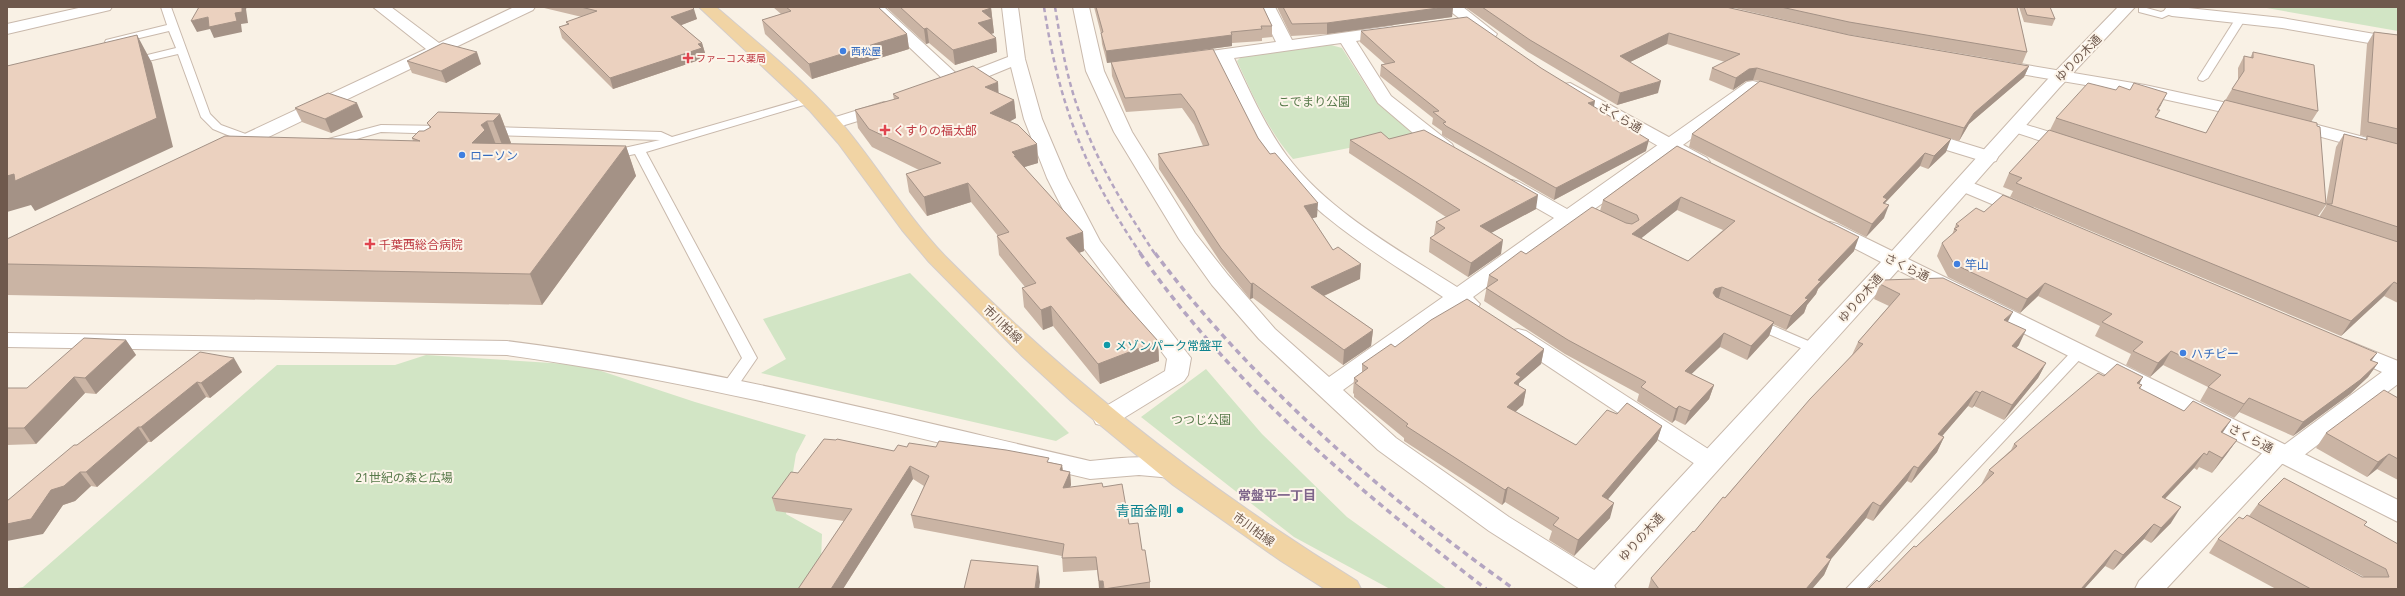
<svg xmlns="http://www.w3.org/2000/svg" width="2405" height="596" font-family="'Noto Sans','Noto Sans JP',sans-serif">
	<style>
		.green { fill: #d2e5c5 }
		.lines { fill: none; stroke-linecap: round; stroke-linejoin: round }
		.service-casing { stroke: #c9b9ac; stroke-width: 2 }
		.minor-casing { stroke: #c9b9ac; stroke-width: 2 }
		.tertiary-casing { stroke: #c9b9ac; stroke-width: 2 }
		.primary-casing { stroke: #d4cdca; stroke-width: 2 }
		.service { fill: #fff; fill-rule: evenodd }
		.minor { fill: #fff; fill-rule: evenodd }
		.tertiary { fill: #fff; fill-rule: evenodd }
		.primary { fill: #f1d4a4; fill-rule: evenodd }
		.rail-far1 { stroke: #b4a5c1; stroke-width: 2.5; stroke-dasharray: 5 3.5; stroke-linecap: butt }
		.rail { stroke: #b4a5c1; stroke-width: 3.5; stroke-dasharray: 6 4.5; stroke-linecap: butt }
		.wall { fill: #cab4a4; fill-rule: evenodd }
		.shaded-wall { fill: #a49286 }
		.building { fill: #ebd1bf; stroke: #a49286; fill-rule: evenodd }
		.shop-dot { fill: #3f7fe0; stroke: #fdf5ea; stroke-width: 1.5 }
		.health-dot { fill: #e0444e; stroke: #fdf5ea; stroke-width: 1.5 }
		.culture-dot { fill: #0f9aa8; stroke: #fdf5ea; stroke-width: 1.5 }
		.labels { text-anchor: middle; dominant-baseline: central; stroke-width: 4; stroke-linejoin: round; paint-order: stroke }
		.far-shop-label { font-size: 10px; fill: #366cbe; stroke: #fdf5ea; text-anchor: start }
		.far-health-label { font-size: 10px; fill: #be3a42; stroke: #fdf5ea; text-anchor: start }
		.street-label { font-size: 12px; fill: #6f594d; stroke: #fdf5ea }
		.park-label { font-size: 12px; fill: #57794a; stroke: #fdf5ea }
		.health-label { font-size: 12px; fill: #be3a42; stroke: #fdf5ea; text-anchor: start }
		.shop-label { font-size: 12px; fill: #366cbe; stroke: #fdf5ea; text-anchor: start }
		.culture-label { font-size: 12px; fill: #0d838f; stroke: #fdf5ea; text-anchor: start }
		.neighbourhood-label { font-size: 13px; font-weight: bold; fill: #7e658b; stroke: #fdf5ea }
		.near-culture-label { font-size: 14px; fill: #0d838f; stroke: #fdf5ea; text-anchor: end }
	</style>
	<rect width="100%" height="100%" fill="#f9f1e5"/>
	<g class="green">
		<polygon points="2261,7 2398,7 2398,31"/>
		<path d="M 1331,45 L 1342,48 L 1373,97 L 1415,135 L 1293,159 C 1268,130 1253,96 1237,61 L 1241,57 Z"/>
		<polygon points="910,273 1069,433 1056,441 761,373 786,359 763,319"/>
		<polygon points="426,355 583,365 695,402 806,435 796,454 786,514 822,534 820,589 12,589 23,587 277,365 395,365"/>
		<polygon points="1206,369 1262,434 1347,517 1447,589 1390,589 1294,537 1141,417"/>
	</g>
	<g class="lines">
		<g class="service-casing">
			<g id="service">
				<polygon points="161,7 171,7 210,114 221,125 262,140 264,143 262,146 254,146 213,129 201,117 178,54 131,65 127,64 127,60 176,48 169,31 110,45 105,42 106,40 167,25"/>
				<polygon points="2143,7 2161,12 2172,8 2177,11 2162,18 2139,12 2139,8"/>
				<polygon points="2241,15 2246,18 2208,78 2203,81 2199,80 2198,78 2236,18"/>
				<polygon points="810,97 814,98 814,102 646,152 757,358 735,390 725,390 722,386 742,358 635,154 610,159 604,155 606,152 660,140 489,135 483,131 489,127 661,132 672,137"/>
				<polygon points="381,125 446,126 452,130 446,134 381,132 325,148 319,144 321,141"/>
				<polygon points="1755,318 1820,346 1822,349 1820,352 1810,352 1750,326 1748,323"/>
				<polygon points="2079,347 2086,352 2084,355 1866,589 1846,589 2074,349"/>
			</g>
		</g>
		<g class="minor-casing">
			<g id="minor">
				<polygon points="373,7 391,7 439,43 514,7 535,7 533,10 233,154 219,154 217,150 219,146 426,49"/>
				<polygon points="867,7 884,7 959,76 1008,57 1002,7 1018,7 1025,59 1042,119 1067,178 1100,241 1191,358 1188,375 1184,381 1114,424 1105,426 1096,424 1093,418 1096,412 1165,371 1167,359 1080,243 1047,178 1024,119 1011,67 960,88 948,88 946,82"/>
				<path d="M 1073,7 L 1089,7 L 1104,71 L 1132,132 L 1195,233 L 1228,275 L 1275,329 L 1329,377 L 1443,297 C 1384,258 1321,222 1276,167 C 1250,135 1235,97 1218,60 L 1205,60 L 1203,56 L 1205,52 L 1211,51 L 1276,42 L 1259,7 L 1275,7 L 1292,40 L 1391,26 L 1397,28 L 1399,31 L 1397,34 L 1356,41 L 1391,96 L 1452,144 L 1454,148 L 1452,152 L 1438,152 L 1427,145 L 1378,103 L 1341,43 L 1234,58 C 1250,92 1265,126 1287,156 C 1328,211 1400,251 1457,287 L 1554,218 L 1505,190 L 1502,186 L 1505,182 L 1512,180 L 1519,182 L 1567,209 L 1747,82 L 1753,81 L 1789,91 L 1792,95 L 1789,99 L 1783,100 L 1756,92 L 1473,297 L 1480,304 L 1477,309 L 1469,311 L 1458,307 L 1343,390 L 1396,438 L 1509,517 L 1612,581 L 1616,589 L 1580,589 L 1489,531 L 1378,450 L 1259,339 L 1212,285 L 1179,239 L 1114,132 L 1086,71 Z"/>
				<polygon points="2179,7 2282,18 2398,38 2398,48 2282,28 2172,16 2166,14 2164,11 2166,8"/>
				<polygon points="1997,60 2145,85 2250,108 2256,109 2259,113 2256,117 2250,118 2145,95 1991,69 1989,65 1991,61"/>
				<polygon points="884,102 890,103 893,107 890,111 832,129 826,128 823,124 826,120"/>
				<polygon points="2291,118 2398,146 2398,158 2285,127 2282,123 2285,119"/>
				<polygon points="2017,122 2079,141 2081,145 2079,149 2072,151 2011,131 2008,127 2011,123"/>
				<polygon points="1921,130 1996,153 1998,157 1996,161 1989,163 1914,140 1912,136 1914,132"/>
				<polygon points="1963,179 2032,207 2035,211 2032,215 2025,217 2018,215 1956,189 1953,185 1956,181"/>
				<polygon points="1518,329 1526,331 1719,456 1723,462 1719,468 1710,471 1701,468 1510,341 1507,336 1510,331"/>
				<path d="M 7,333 L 507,341 C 704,366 896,416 1090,461 C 1120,458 1152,454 1181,462 L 1185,469 L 1181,476 L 1172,478 L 1139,475 L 1090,479 C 896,433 705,382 507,355 L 7,347 Z"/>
				<polygon points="2346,340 2398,361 2398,384 2295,462 2282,464 2166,589 2135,589 2139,581 2269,446 2278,443 2284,445 2382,372 2338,352 2334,347 2338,342"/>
			</g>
		</g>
		<g class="tertiary-casing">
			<g id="tertiary">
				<polygon points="83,7 112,7 110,10 7,34 7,24"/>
				<polygon points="1445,7 1463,7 1497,34 1495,37 1483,37"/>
				<polygon points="2118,7 2135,7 2059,88 1908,259 2398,500 2398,522 1898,270 1611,589 1580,589 1584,581 1881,262 1823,232 1820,228 1823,224 1830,222 1837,224 1892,251 2047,80"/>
				<polygon points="1570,83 1707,158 1710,162 1707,166 1693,166 1564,92 1561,88 1564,84"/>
			</g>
		</g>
		<g class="primary-casing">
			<path id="primary" d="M 699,7 L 716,7 C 758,43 801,78 838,119 C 876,163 905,214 945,256 C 1069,382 1207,489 1357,581 L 1361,589 L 1325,589 L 1281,561 L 1173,485 L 1071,401 L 1022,356 L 929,262 L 902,230 L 838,143 L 810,111 Z"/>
		</g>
		<use href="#service" class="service"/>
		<use href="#minor" class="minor"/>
		<use href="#tertiary" class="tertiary"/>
		<use href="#primary" class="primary"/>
		<g class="rail-far1">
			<path d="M 1044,7 C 1059,105 1085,172 1141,254"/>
			<path d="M 1055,7 C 1061,43 1067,80 1080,114 C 1098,164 1126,210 1155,254"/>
		</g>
		<g class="rail">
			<path d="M 1140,253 C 1232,387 1359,490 1486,589"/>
			<path d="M 1155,253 C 1253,384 1381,494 1514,589"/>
		</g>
	</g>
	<g class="wall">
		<polygon points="540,7 692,7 697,19 681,25 702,43 705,53 704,53 705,58 613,89 562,38 559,27 567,24 566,22 582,17"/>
		<polygon points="773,7 878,7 907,34 909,49 812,79 765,34 762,20 781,14"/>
		<polygon points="886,7 991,7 994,33 991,34 996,38 997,52 955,65 929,43 926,44"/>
		<polygon points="1094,7 1263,7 1272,26 1272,37 1262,38 1262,41 1232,43 1232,46 1163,55 1258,138 1317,217 1312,218 1333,250 1360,279 1324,296 1373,330 1371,346 1343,365 1253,298 1250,299 1221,263 1159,169 1158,154 1203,146 1194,125 1182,108 1126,112 1112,76 1111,62 1107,63 1102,44 1101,34"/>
		<polygon points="1277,7 1453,7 1452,17 1327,34 1291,36"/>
		<polygon points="1465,7 1726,7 1849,35 2029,66 2024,77 1969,124 1959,141 1768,84 1946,152 1928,169 1920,166 1885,203 1884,218 1866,237 1689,147 1692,134 1760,81 1753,80 1746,81 1733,90 1709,80 1712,68 1725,62 1667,44 1630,62 1658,93 1617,105 1528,52"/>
		<polygon points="1730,7 2017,7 2027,52 2022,64 1845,34"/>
		<polygon points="2019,7 2050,7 2055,19 2052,26 2024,22"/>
		<polygon points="1361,31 1594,107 1646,151 1554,200 1445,137 1442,135 1442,131 1432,124 1433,118 1380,76 1381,65 1385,64 1360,42"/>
		<path d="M 2374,32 L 2398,35 L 2398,303 L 2384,296 L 2341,336 L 2010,197 L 2013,191 L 2003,187 L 2009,173 L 2050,130 L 2056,118 L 2161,105 L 2158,110 L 2160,110 L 2156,117 L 2206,133 L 2232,89 L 2238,80 L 2238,68 L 2244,56 L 2250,58 L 2253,52 L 2318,111 L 2311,122 L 2317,126 L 2326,203 L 2336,147 L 2344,134 L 2365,140 L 2367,137 L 2360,135 L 2367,44 ZM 2326,205 L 2326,206 L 2319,217 L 2318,216 Z"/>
		<polygon points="407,61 481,64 446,83 412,73"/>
		<polygon points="999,93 1014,100 1016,118 1009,122 1037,144 1038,163 1024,167 1083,232 1084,251 1079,253 1158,341 1159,361 1100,384 1053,326 1043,330 1024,307 1022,288 1025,287 999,255 997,236 998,236 971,202 927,216 909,192 906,174 919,170 872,147 858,128 855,110 894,100 893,94"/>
		<polygon points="295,108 363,117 331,133 302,122"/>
		<polygon points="500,114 511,143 509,144 626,146 636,176 542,305 7,295 7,239 413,141 412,138 430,128 427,123"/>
		<polygon points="1389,139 1536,209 1491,233 1501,254 1468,277 1429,252 1430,238 1434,235 1436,222 1446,217 1349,153 1350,140"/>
		<path d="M 1677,146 L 1854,251 L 1818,289 L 1816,294 L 1807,305 L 1804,313 L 1786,330 L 1773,324 L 1769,336 L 1747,360 L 1720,347 L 1691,374 L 1714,385 L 1709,399 L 1685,425 L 1675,420 L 1672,423 L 1637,401 L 1639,394 L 1565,354 L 1484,301 L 1489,275 L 1600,211 L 1603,200 ZM 1677,210 L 1723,230 L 1688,261 L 1641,238 Z"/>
		<polygon points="1956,224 2372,361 2378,363 2368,377 2350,394 2293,436 2239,412 2234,418 2200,401 2208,387 2163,365 2150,377 2126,365 2131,354 2095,336 2100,326 2038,296 2020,313 1948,277 1937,256 1942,243 1952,235"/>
		<polygon points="1880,284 2008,322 2019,345 2016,348 2046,363 2038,378 2004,420 1974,406 1972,408 1968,406 1942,436 1944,437 1937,452 1911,483 1907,481 1873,521 1866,518 1831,559 1824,575 1812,589 1648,589 1651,578 1694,532 1852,355 1858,342 1889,306 1874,299"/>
		<polygon points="126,340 136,355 96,394 85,393 36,444 7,445 7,388 27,388"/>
		<polygon points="1395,347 1544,349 1541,364 1519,383 1519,386 1526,390 1523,405 1515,412 1576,445 1617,414 1662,426 1657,441 1608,499 1610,518 1574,556 1549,540 1552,531 1505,502 1502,505 1404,441 1404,438 1354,397 1354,394 1353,393 1354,378 1362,373 1362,364"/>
		<polygon points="200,352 242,372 210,398 206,397 151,442 148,442 97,487 91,486 75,501 63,505 43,534 77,445"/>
		<polygon points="2104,376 2139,384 2142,385 2140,389 2184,411 2231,420 2222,433 2237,440 2226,455 2212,473 2199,467 2197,470 2194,468 2165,499 2171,523 2151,543 2144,539 2113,570 2105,566 2084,589 1868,589 1879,582 1916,547 1981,485 1989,470 2011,450 2014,444"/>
		<polygon points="2398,398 2398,480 2377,469 2367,477 2316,448 2326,433"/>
		<polygon points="936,447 1049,462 1062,465 1063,470 1070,472 1071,485 1070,487 1103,487 1129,524 1142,550 1150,582 1150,589 1099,589 1097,570 1063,572 1062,556 914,528 911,515 924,486 913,479 843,589 798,589 844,521 776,511 772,498 798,473 894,451"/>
		<path d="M 2258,504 L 2364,525 L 2398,589 L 2276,589 L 2209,553 L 2218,539 L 2243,519 L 2249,516 ZM 2312,550 L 2343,566 L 2364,577 L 2362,577 Z"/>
	</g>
	<g class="shaded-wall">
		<polygon points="242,7 247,7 246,9 248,23 241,24 242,32 214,38 210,29 197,32 191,21 208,17 235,13"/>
		<polygon points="1445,7 1453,7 1452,17 1327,34 1327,23"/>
		<polygon points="991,8 994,33 980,37 978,23 982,11"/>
		<polygon points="694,9 697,19 674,28 671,17"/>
		<polygon points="927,28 929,43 926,44 924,29"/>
		<polygon points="1669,33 1667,44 1618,68 1620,56"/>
		<polygon points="907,34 909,49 812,79 809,64"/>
		<polygon points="137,35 152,63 173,147 35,211 31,205 7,212 7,176"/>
		<polygon points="1232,35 1232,46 1107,63 1106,51"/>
		<polygon points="996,38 997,52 955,65 953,50"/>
		<polygon points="702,43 705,53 704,53 705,58 613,89 610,78"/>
		<polygon points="477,52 481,64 446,83 441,71"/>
		<polygon points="2029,66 2024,77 1969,124 1959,141 1964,128 1974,113"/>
		<polygon points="1757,68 1753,80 1746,81 1733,90 1736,78 1749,69"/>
		<polygon points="1661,81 1658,93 1617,105 1620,93"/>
		<polygon points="998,82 999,100 985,87"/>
		<polygon points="2167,93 2161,105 2150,122 2157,110"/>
		<polygon points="1014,100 1016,118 992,131 990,113"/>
		<polygon points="1595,101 1593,113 1588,103"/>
		<polygon points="357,103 363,117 331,133 325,119"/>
		<polygon points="500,114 511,143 504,150 493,121"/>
		<polygon points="487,121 498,150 472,143 481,125"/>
		<polygon points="1951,139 1946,152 1928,169 1934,156"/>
		<polygon points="1649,140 1646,151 1554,200 1556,188"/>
		<polygon points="1037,144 1038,163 1018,169 1012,152"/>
		<polygon points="626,146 636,176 542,305 530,274"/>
		<polygon points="1925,153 1920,166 1885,203 1882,212 1883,197"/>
		<polygon points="968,183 971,202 927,216 924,197"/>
		<polygon points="1538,195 1536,209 1478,240 1480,226"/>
		<polygon points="1681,197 1677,210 1629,248 1632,234"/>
		<polygon points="1318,203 1317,217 1303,221 1304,206"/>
		<polygon points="1889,205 1884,218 1866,237 1872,224"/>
		<polygon points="1083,232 1084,251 1067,257 1066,238"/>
		<polygon points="1859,237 1854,251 1818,289 1816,294 1807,305 1804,313 1786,330 1791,316 1818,280"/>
		<polygon points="1503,240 1501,254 1468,277 1471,263"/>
		<polygon points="1361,264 1360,279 1310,302 1311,287"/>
		<polygon points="2394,282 2384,296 2341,336 2351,321"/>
		<polygon points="1253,283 1253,298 1250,299 1251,284"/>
		<polygon points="2045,283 2038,296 2020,313 2027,299"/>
		<polygon points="1722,287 1718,301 1713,293 1715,289"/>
		<polygon points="1051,306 1053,326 1043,330 1041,310"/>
		<polygon points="2013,312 2005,327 2004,320"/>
		<polygon points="1774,322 1769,336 1747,360 1751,346"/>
		<polygon points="1373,330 1371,346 1343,365 1344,350"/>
		<polygon points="2026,330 2019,345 2005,361 2012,346"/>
		<polygon points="1724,333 1720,347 1680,385 1685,371"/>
		<polygon points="126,340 136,355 96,394 85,378"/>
		<polygon points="1158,341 1159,361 1100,384 1098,364"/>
		<polygon points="1544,349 1541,364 1519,383 1518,392 1511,397 1516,374"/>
		<polygon points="2171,351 2163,365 2150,377 2158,363"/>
		<polygon points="2377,353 2367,367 2370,360"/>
		<polygon points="234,358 242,372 210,398 201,383"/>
		<polygon points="2046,363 2038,378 2004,420 2012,405"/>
		<polygon points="2378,363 2368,377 2350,394 2293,436 2303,422"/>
		<polygon points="74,377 85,393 36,444 24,428"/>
		<polygon points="2143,377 2135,392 2137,383"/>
		<polygon points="197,382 206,397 151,442 141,427"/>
		<polygon points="1714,385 1709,399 1685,425 1690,411"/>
		<polygon points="1526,390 1523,405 1504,422 1507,407"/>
		<polygon points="1976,391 1968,406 1931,449 1938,434"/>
		<polygon points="1982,391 1974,406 1972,408 1980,393"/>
		<polygon points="2249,398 2239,412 2234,418 2244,404"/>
		<polygon points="1679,406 1675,420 1672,423 1676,409"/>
		<polygon points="2231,420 2221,435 2221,432"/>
		<polygon points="1662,426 1657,441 1598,511 1602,496"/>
		<polygon points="138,427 148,442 97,487 86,472"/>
		<polygon points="1944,437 1937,452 1911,483 1918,468"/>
		<polygon points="2237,440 2226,455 2212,473 2222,458"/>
		<polygon points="2204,453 2194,468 2152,512 2162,497"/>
		<polygon points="2389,454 2377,469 2367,477 2378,462"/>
		<polygon points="1062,465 1063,478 1060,470"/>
		<polygon points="910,466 913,479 843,589 831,589"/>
		<polygon points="1914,466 1907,481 1873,521 1880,506"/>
		<polygon points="80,472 91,486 75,501 63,505 43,534 7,541 7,524 51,490"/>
		<polygon points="1070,472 1071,485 1064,501 1063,488"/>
		<polygon points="1508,487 1505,502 1502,505 1505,490"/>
		<polygon points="1873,502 1866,518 1820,572 1826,557"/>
		<polygon points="1614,503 1610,518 1574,556 1578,540"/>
		<polygon points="2181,507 2171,523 2151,543 2161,528"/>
		<polygon points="2154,524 2144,539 2113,570 2123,555"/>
		<polygon points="2115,550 2105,566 2084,589 2081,589"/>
		<polygon points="1831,559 1824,575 1812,589 1806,589"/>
		<polygon points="1038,566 1040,582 1039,589 1035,589"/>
		<rect x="1099" y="581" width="4" height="8"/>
	</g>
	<g class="building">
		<polygon points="199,7 242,7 242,12 235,13 237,21 209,27 208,17 191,21"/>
		<polygon points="581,7 692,7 694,9 671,17 702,43 698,44 702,48 610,78 559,27 569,24 566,22 597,11"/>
		<polygon points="786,7 878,7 907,34 809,64 762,20 791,11"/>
		<polygon points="900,7 991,7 991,8 982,11 992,19 978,23 996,38 953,50 927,28 924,29"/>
		<polygon points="1096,7 1263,7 1272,26 1261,26 1262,29 1231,32 1232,35 1106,51 1101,33 1103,32"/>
		<polygon points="1283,7 1445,7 1327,23 1292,24"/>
		<polygon points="1482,7 1726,7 1849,35 2029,66 1974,113 1964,128 1757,68 1749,69 1736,78 1712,68 1740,54 1669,33 1620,56 1661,81 1620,93 1530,40"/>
		<polygon points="1781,7 2017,7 2027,52 1849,22"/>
		<polygon points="2024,7 2050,7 2055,19 2027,15"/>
		<polygon points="1467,17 1541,68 1595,101 1588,103 1649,140 1556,188 1446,126 1443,123 1446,122 1433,112 1439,111 1381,65 1395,62 1361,31"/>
		<polygon points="2374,32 2398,35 2398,129 2368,122"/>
		<polygon points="137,35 157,118 15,181 14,174 7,176 7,66"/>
		<polygon points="443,43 477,52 441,71 407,61"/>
		<polygon points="1213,49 1258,138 1270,154 1275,153 1318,203 1304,206 1333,250 1338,247 1361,264 1311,287 1373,330 1344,350 1253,283 1251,284 1221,248 1158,154 1209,145 1194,111 1181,94 1125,98 1111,62"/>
		<polygon points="2253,52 2314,65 2318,111 2232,89 2244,71 2244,56 2253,58"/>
		<polygon points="973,66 998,82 985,87 1014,100 990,113 1018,125 1037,144 1012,152 1016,156 1014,156 1083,232 1066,238 1158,341 1098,364 1051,306 1041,310 1022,288 1036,283 997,236 1009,232 968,183 924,197 906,174 941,163 869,129 855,110 899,98 893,94"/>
		<polygon points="1760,81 1951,139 1934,156 1925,153 1883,197 1887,199 1883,203 1889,205 1872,224 1692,134"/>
		<polygon points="2088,83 2116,90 2119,86 2130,90 2134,83 2167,93 2157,110 2160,110 2155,117 2206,133 2225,100 2317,123 2317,126 2320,127 2326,204 2056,118"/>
		<polygon points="328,93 357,103 325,119 295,108"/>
		<polygon points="438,112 500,114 493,121 487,121 481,125 485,130 472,143 626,146 530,274 7,264 7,239 225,136 420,141 412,138 419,131 424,131 431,127 427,123"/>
		<polygon points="1424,130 1538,195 1480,226 1503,240 1471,263 1430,238 1445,228 1436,222 1460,210 1350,140 1381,132 1389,139"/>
		<polygon points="2049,130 2398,242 2398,284 2394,282 2351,321 2016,183 2022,178 2009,173"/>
		<polygon points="2344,134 2367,140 2367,136 2398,144 2398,227 2327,204 2332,204"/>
		<path d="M 1677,146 L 1859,237 L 1818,280 L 1821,281 L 1805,298 L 1808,299 L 1791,316 L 1722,287 L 1715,289 L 1713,293 L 1716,297 L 1774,322 L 1751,346 L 1724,333 L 1685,371 L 1714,385 L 1690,411 L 1679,406 L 1676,409 L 1641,387 L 1646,382 L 1568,340 L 1486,288 L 1498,280 L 1489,275 L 1521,251 L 1526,254 L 1592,207 L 1626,223 L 1632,224 L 1639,220 L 1637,215 L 1603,200 ZM 1681,197 L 1735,221 L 1688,261 L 1632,234 Z"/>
		<polygon points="2003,195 2377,353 2370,360 2378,363 2360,380 2303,422 2249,398 2244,404 2208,387 2221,375 2171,351 2158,363 2133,351 2143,342 2102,322 2112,314 2045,283 2027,299 1954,264 1942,243 1957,230 1954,229 1959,226 1956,224 1976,208 1984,212"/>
		<polygon points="1943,278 2013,312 2004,320 2026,330 2012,346 2046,363 2012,405 1982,391 1980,393 1976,391 1938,434 1944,437 1918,468 1914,466 1880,506 1873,502 1826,557 1831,559 1806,589 1659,589 1651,578 1693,531 1694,532 1723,497 1725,498 1810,399 1863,344 1858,342 1900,294 1880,284 1884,280"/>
		<polygon points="1467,299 1544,349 1516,374 1521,377 1514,383 1526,390 1507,407 1576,445 1607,410 1617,414 1627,403 1662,426 1602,496 1614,503 1578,540 1553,525 1559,518 1508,487 1505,490 1406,426 1408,424 1355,383 1358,381 1354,378 1368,368 1362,364 1391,344 1395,347 1431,320"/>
		<polygon points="84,338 126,340 85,378 74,377 24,428 7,428 7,388 27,388"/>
		<polygon points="200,352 234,358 201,383 197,382 141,427 138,427 86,472 80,472 64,486 51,490 31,519 7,524 7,501 74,445 77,445"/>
		<polygon points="2117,364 2143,377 2137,383 2142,385 2139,388 2184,411 2193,401 2231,420 2221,432 2237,440 2222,458 2209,451 2207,455 2204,453 2162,497 2181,507 2161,528 2154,524 2123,555 2115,550 2081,589 1868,589 1877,580 1879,582 1914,546 1916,547 1994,473 1989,470 2017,446 2014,444 2098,373 2104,376"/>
		<polygon points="2384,390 2398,398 2398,459 2389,454 2378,462 2326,433"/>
		<polygon points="824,439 836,440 837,439 894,451 898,445 907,447 909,443 936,447 939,441 1006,450 1049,458 1047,462 1062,465 1060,470 1070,472 1063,488 1102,483 1103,487 1122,484 1129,524 1138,523 1142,550 1145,550 1150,582 1104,589 1103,581 1099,581 1096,557 1062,558 1064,544 911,515 929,476 910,466 831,589 798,589 852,509 772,498 791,472 798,473"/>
		<polygon points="2284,478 2367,522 2364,525 2398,544 2398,589 2311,589 2218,539 2239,517 2243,519 2247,515 2362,577 2389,577 2386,569 2258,504"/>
		<polygon points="971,560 1038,566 1035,589 964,589"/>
	</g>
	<g class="shop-dot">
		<circle cx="843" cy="51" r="4"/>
		<circle cx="462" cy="155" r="4"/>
		<circle cx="1957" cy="264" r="4"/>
		<circle cx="2183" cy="353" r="4"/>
	</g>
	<g class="health-dot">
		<path d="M686 52h4v4h4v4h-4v4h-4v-4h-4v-4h4z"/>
		<path d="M883 124h4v4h4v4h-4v4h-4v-4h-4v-4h4z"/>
		<path d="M368 238h4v4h4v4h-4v4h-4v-4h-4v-4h4z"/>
	</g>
	<g class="culture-dot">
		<circle cx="1107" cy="345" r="4"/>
		<circle cx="1180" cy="510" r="4"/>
	</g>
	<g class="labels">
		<g class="far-shop-label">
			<text x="851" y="51">西松屋</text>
		</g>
		<g class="far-health-label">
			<text x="696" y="58">ファーコス薬局</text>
		</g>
		<g class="street-label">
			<text transform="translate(2078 58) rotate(-46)">ゆりの木通</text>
			<text transform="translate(1620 117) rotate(30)">さくら通</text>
			<text transform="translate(1907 267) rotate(26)">さくら通</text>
			<text transform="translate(1860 298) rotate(-49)">ゆりの木通</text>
			<text transform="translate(1003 324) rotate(44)">市川柏線</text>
			<text transform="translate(2251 438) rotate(27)">さくら通</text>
			<text transform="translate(1254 529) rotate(36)">市川柏線</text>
			<text transform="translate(1641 537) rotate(-48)">ゆりの木通</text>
		</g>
		<g class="park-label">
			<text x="1314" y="101">こでまり公園</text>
			<text x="1201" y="419">つつじ公園</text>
			<text x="404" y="477">21世紀の森と広場</text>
		</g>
		<g class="health-label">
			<text x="893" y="130">くすりの福太郎</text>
			<text x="379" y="244">千葉西総合病院</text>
		</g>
		<g class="shop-label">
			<text x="470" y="155">ローソン</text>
			<text x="1965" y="264">竿山</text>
			<text x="2191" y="353">ハチピー</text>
		</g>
		<g class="culture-label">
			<text x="1115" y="345">メゾンパーク常盤平</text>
		</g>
		<g class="neighbourhood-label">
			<text x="1277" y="495">常盤平一丁目</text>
		</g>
		<g class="near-culture-label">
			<text x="1172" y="510">青面金剛</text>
		</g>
	</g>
	<rect width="2405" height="596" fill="none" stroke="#6f594d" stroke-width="16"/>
</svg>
